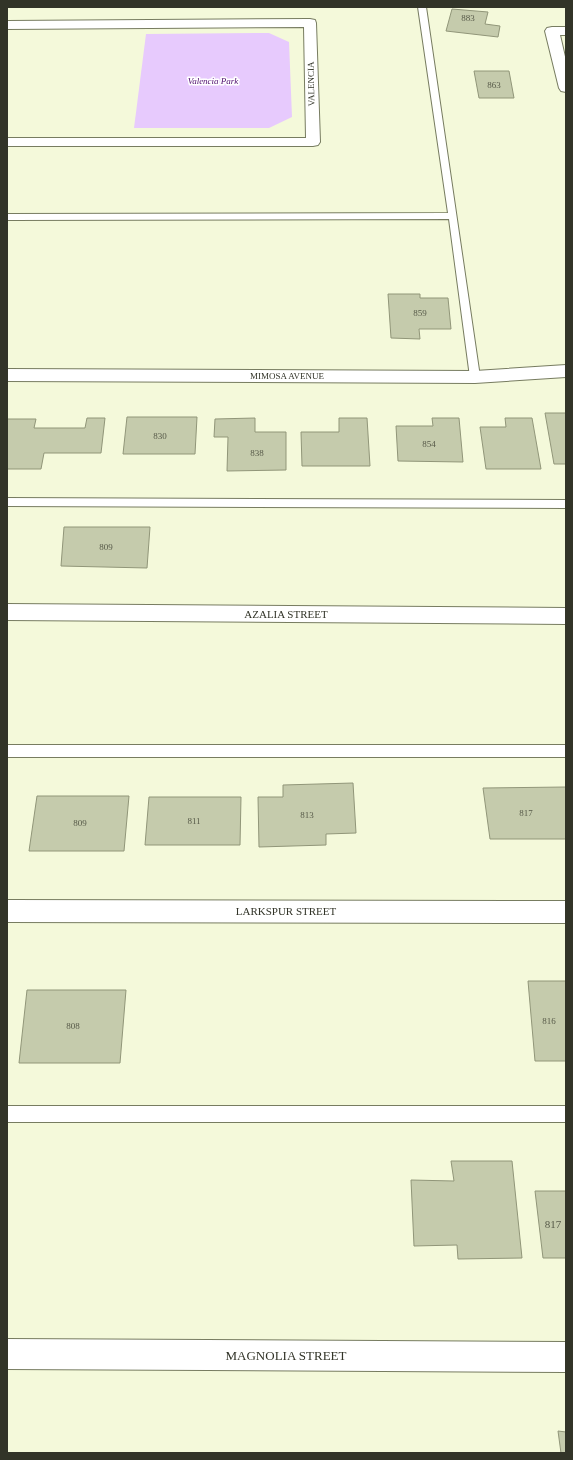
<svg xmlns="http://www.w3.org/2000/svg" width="573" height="1460" font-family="'Times New Roman',serif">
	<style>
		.green { fill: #e7cafd }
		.building { fill: #c5cbac; stroke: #919679 }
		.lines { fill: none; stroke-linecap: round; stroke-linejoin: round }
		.service-casing { stroke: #777c60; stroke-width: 2 }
		.minor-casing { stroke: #777c60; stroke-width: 2 }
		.service { fill: #fff; fill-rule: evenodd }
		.minor { fill: #fff; fill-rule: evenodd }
		.labels { text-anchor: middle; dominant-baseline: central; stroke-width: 3; stroke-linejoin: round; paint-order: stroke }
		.number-label { font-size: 9px; fill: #575a49 }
		.far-park-label { font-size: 9px; font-style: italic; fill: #4f0d6f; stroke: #fff }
		.far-street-label { font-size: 9px; fill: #323428; stroke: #fff }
		.street-label { font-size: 11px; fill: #323428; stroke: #fff }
		.near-number-label { font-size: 11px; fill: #575a49 }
		.near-street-label { font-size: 13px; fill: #323428; stroke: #fff }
	</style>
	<rect width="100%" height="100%" fill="#f4f9da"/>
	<polygon class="green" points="269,33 289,42 292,117 269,128 134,128 146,34"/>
	<g class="building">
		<polygon points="452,9 488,12 485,24 500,26 498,37 446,31"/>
		<polygon points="474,71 509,71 514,98 479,98"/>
		<polygon points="388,294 420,294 420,298 448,298 451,329 419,329 420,339 391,338"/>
		<polygon points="545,413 566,413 566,464 554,464"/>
		<polygon points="127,417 197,417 195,454 123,454"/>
		<polygon points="87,418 105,418 101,453 44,453 41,469 7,469 7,419 36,419 34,428 85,428"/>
		<polygon points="255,418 255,432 286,432 286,470 227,471 228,437 214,437 215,419"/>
		<polygon points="339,418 367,418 370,466 302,466 301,432 339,432"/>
		<polygon points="432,418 459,418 463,462 398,461 396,426 433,426"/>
		<polygon points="505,418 532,418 541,469 486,469 480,427 506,427"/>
		<polygon points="64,527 150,527 147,568 61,566"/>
		<polygon points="353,783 356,833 326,834 326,845 259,847 258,797 283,797 283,785"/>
		<polygon points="566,787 566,839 490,839 483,788"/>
		<polygon points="37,796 129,796 124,851 29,851"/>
		<polygon points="149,797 241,797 240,845 145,845"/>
		<polygon points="528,981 566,981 566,1061 535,1061"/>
		<polygon points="27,990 126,990 120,1063 19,1063"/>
		<polygon points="451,1161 512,1161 522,1258 458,1259 457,1245 414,1246 411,1180 454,1181"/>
		<polygon points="535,1191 566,1191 566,1258 543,1258"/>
		<polygon points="558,1431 566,1432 566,1453 561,1453"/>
	</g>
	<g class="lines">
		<g class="service-casing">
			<g id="service">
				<polygon points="418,7 426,7 480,377 479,379 475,380 470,377 449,219 7,220 7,214 448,213"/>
				<polygon points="7,498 566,500 566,508 7,506"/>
				<rect x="7" y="745" width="559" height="12"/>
				<rect x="7" y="1106" width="559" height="16"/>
			</g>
		</g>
		<g class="minor-casing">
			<g id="minor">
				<polygon points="310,19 315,20 316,23 320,142 318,145 313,146 7,146 7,138 306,138 304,27 7,29 7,21"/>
				<polygon points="552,27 566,27 566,35 560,35 566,61 566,92 561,91 559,88 545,31 547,28"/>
				<polygon points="566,365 566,377 475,383 7,381 7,369 475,371"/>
				<polygon points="7,604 566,608 566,624 7,620"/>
				<polygon points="7,900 566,901 566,923 7,922"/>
				<polygon points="7,1339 566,1342 566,1372 7,1369"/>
			</g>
		</g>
		<use href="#service" class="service"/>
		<use href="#minor" class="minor"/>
	</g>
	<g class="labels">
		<g class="number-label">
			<text x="468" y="18">883</text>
			<text x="494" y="85">863</text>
			<text x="420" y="313">859</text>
			<text x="160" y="436">830</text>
			<text x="429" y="444">854</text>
			<text x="257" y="453">838</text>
			<text x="106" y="547">809</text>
			<text x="526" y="813">817</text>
			<text x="307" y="815">813</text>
			<text x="194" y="821">811</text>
			<text x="80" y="823">809</text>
			<text x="549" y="1021">816</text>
			<text x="73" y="1026">808</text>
		</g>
		<g class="far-park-label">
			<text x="213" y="81">Valencia Park</text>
		</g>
		<g class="far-street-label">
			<text transform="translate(311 84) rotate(-91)">VALENCIA</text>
			<text x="287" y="376">MIMOSA AVENUE</text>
		</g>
		<g class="street-label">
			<text x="286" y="614">AZALIA STREET</text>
			<text x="286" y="911">LARKSPUR STREET</text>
		</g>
		<g class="near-number-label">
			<text x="553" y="1224">817</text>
		</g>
		<g class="near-street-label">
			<text x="286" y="1355">MAGNOLIA STREET</text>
		</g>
	</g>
	<rect width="573" height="1460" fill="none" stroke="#323428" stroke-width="16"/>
</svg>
